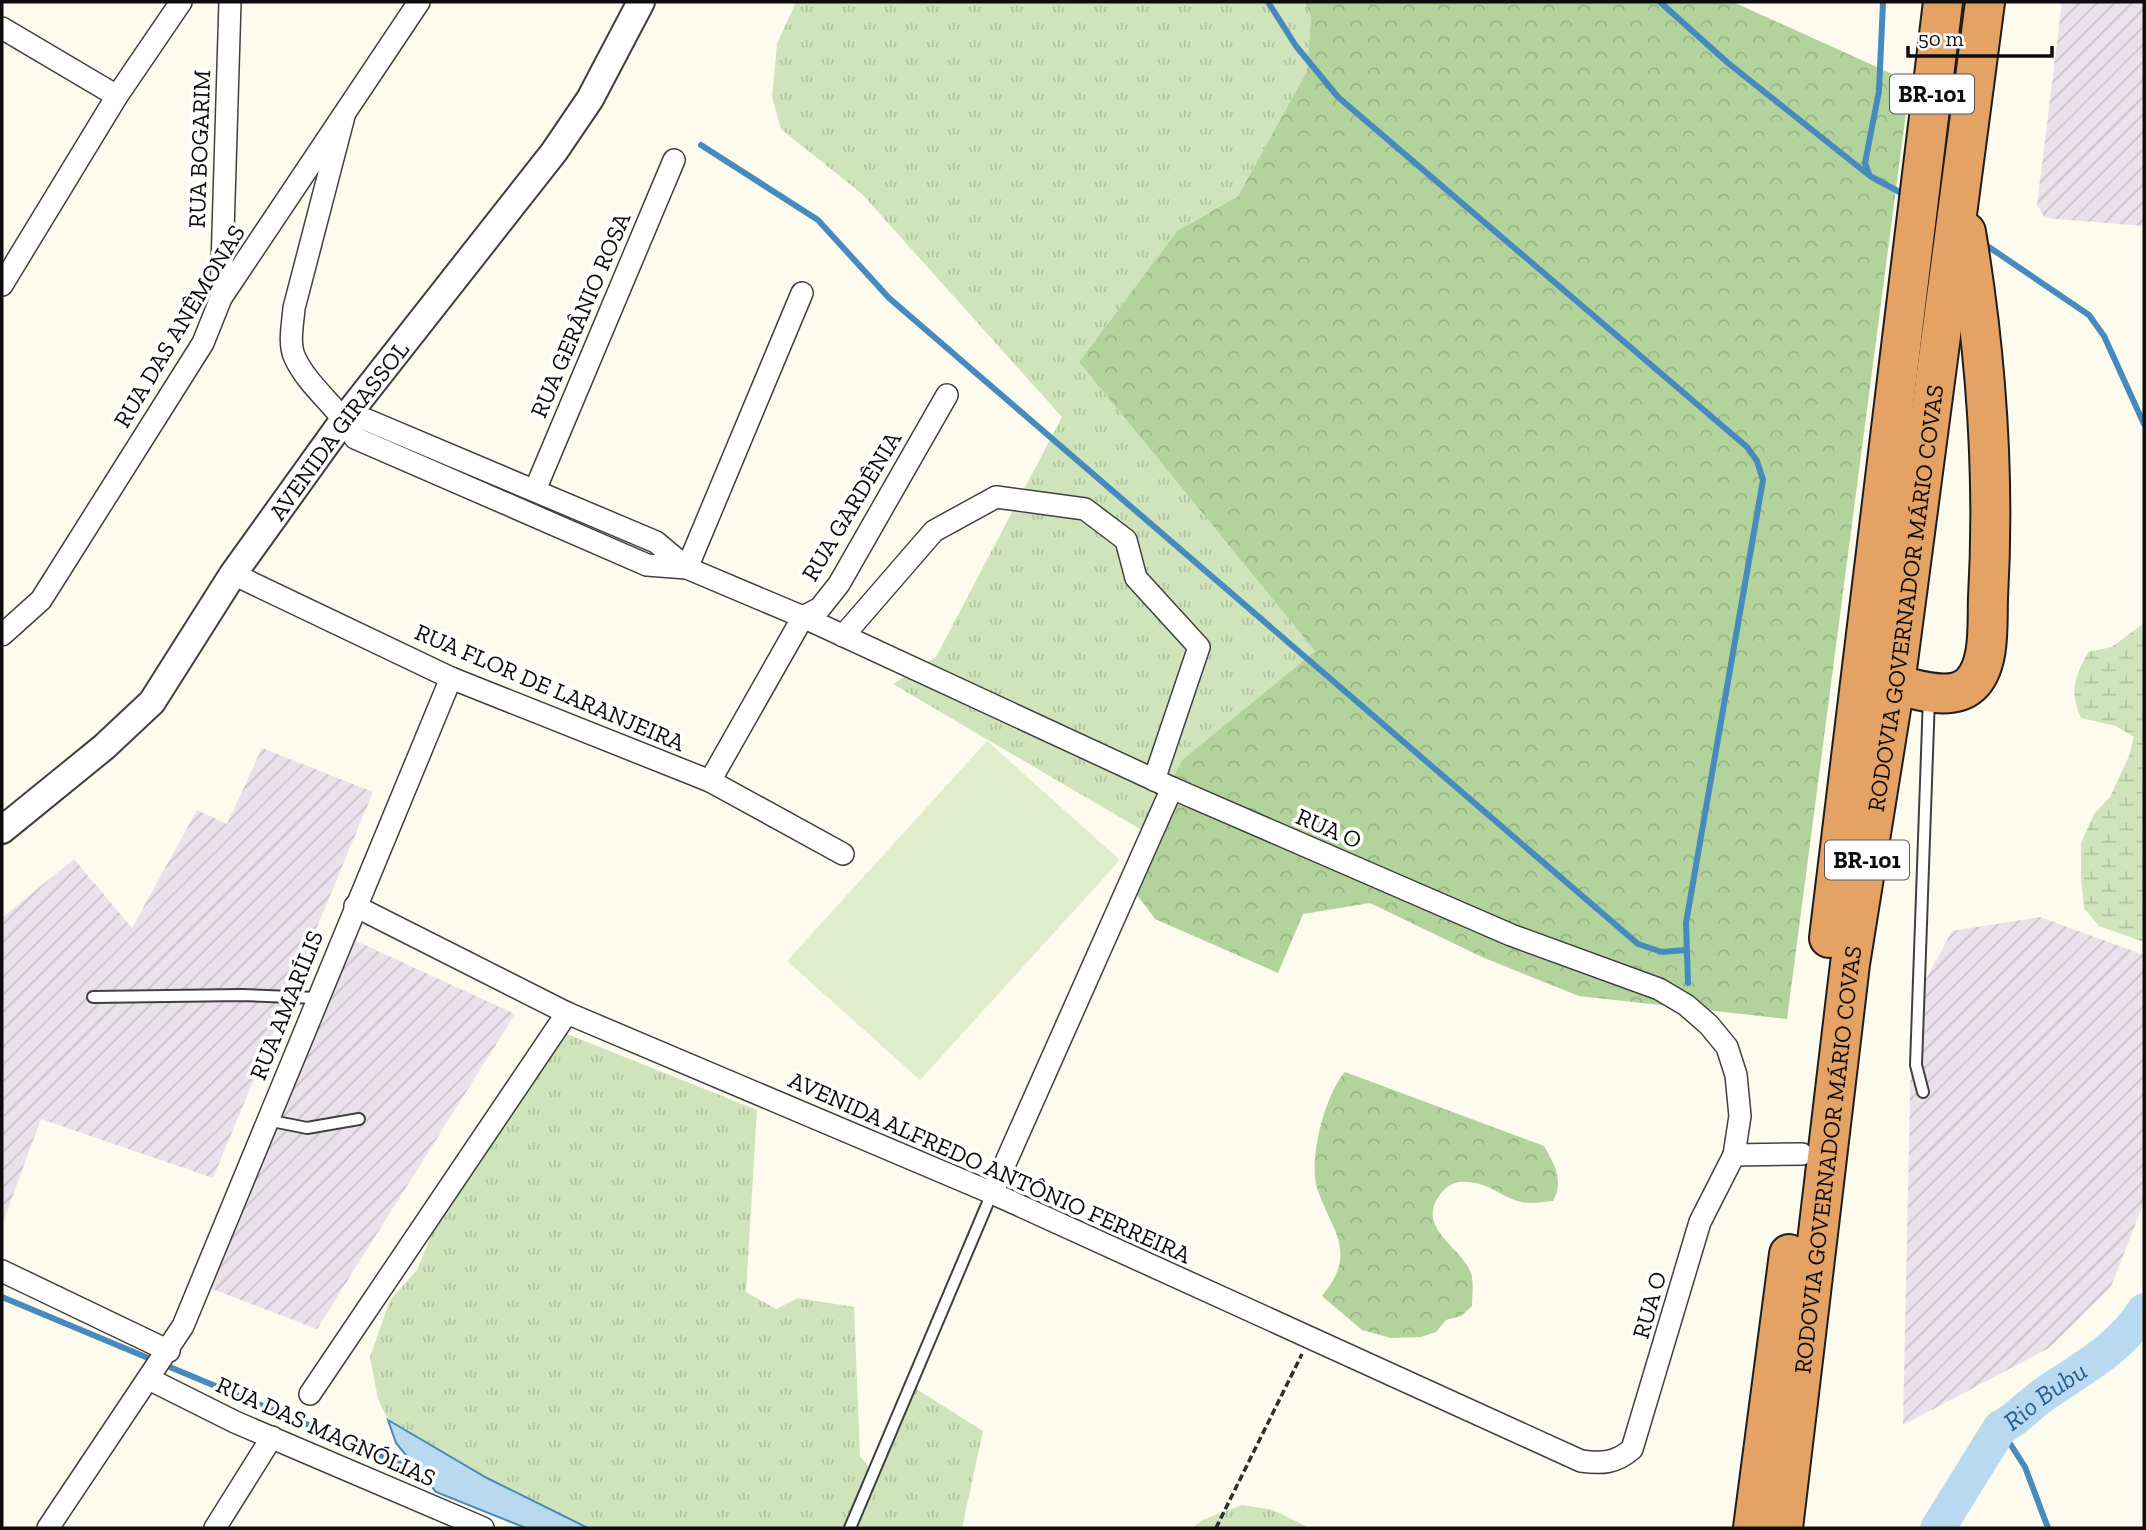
<svg xmlns="http://www.w3.org/2000/svg" width="2146" height="1530" font-family="'Zilla Slab',serif">
	<style>
		.industrial { fill: url(#industrial-furrows) }
		.grass { fill: url(#grass-tufts) }
		.forest { fill: url(#forest-crowns) }
		.wetland { fill: url(#wetland-marsh) }
		.pitch { fill: #e0eccc }
		.water { fill: #b8d9ef; stroke: #478bbe; stroke-width: 2 }
		.lines { fill: none; stroke-linecap: round; stroke-linejoin: round }
		.stream { stroke: #478bbe; stroke-width: 6 }
		.river { stroke: #b8d9ef; stroke-width: 35 }
		.service-casing { stroke: #404040; stroke-width: 14 }
		.minor-casing { stroke: #404040; stroke-width: 24 }
		.tertiary-casing { stroke: #404040; stroke-width: 30 }
		.motorway-casing { stroke: #1e1e1e; stroke-width: 42 }
		.path { stroke: #2f2f2f; stroke-width: 3.5; stroke-dasharray: 7 3.5; stroke-linecap: butt }
		.service { stroke: #fff; stroke-width: 10 }
		.minor { stroke: #fff; stroke-width: 21 }
		.tertiary { stroke: #fff; stroke-width: 26 }
		.motorway { stroke: #e4a265; stroke-width: 38 }
		.labels { text-anchor: middle; dominant-baseline: central; stroke-width: 7; stroke-linejoin: round; paint-order: stroke }
		.shield { fill: #fff; stroke: #565656; stroke-width: 2 }
		.shield-label { font-size: 23px; font-weight: bold; fill: #0d0d0d }
		.street-label { font-size: 24px; fill: #0d0d0d; stroke: #fff }
		.water-label { font-size: 26px; font-style: italic; fill: #245e90; stroke: #fff }
	</style>
	<defs>
		<pattern id="industrial-furrows" width="10" height="10" patternUnits="userSpaceOnUse" patternTransform="scale(1.75)"><rect width="10" height="10" fill="#eae2ea"/><path d="M-1 1l2-2M0 10L10 0M9 11l2-2" fill="none" stroke="#c8c1c8"/></pattern>
		<pattern id="grass-tufts" width="24" height="20" patternUnits="userSpaceOnUse" patternTransform="scale(1.75)"><rect width="24" height="20" fill="#cfe4bb"/><path d="M3 7l-1-3M5 7V3M7 7l1-3M15 17l-1-3M17 17v-4M19 17l1-3" fill="none" stroke="#b1c2a0"/></pattern>
		<pattern id="forest-crowns" width="20" height="18" patternUnits="userSpaceOnUse" patternTransform="scale(1.75)"><rect width="20" height="18" fill="#b3d39c"/><path d="M2 6a3 3 0 1 1 6 0M12 15a3 3 0 1 1 6 0" fill="none" stroke="#99b485"/></pattern>
		<pattern id="wetland-marsh" width="20" height="14" patternUnits="userSpaceOnUse" patternTransform="scale(1.75)"><rect width="20" height="14" fill="#cfe4bb"/><path d="M1 5h8M5 5V1M11 12h8M15 12V8" fill="none" stroke="#b1c2a0"/></pattern>
	</defs>
	<rect width="100%" height="100%" fill="#fdfaee"/>
	<g class="industrial">
		<polygon points="2062,2 2144,2 2144,226 2045,218 2037,205"/>
		<polygon points="262,748 373,792 213,1178 41,1119 2,1225 2,918 74,859 132,928 197,810 227,824"/>
		<polygon points="2040,917 2144,955 2144,1202 2111,1287 2049,1348 1903,1425 1912,1005 1952,931"/>
		<polygon points="354,940 515,1014 317,1329 207,1287"/>
	</g>
	<g class="grass">
		<polygon points="796,2 1305,2 1311,17 1307,71 1238,196 1177,231 1079,362 1315,651 1182,760 1145,832 893,684 936,657 1062,417 862,194 781,129 772,97 777,44"/>
		<polygon points="562,1032 757,1110 746,1292 776,1309 798,1298 854,1307 860,1456 873,1473 910,1385 983,1431 962,1528 588,1528 487,1478 388,1420 378,1399 370,1357 390,1300 417,1270 441,1212"/>
		<polygon points="1242,1505 1273,1510 1310,1528 1193,1528 1202,1520"/>
	</g>
	<g class="forest">
		<polygon points="1305,2 1733,2 1910,82 1787,1019 1579,996 1482,957 1370,903 1303,914 1278,973 1155,919 1123,876 1182,760 1315,651 1079,362 1177,231 1238,196 1307,71 1311,17"/>
		<path d="M 1345,1072 L 1544,1146 C 1555,1165 1564,1181 1553,1201 C 1543,1202 1531,1204 1521,1202 C 1501,1197 1488,1182 1466,1182 C 1454,1181 1446,1186 1439,1196 C 1416,1228 1462,1248 1471,1273 C 1474,1283 1472,1296 1472,1306 L 1461,1316 L 1446,1320 L 1436,1332 L 1421,1337 L 1391,1338 L 1362,1330 L 1322,1296 C 1358,1252 1333,1233 1318,1191 C 1307,1162 1325,1094 1345,1072 Z"/>
	</g>
	<path class="wetland" d="M 2144,623 L 2144,942 L 2099,926 L 2084,908 L 2081,877 L 2081,843 L 2094,814 L 2110,797 L 2129,756 L 2134,737 L 2116,726 L 2081,718 C 2069,690 2075,678 2088,652 L 2112,647 Z"/>
	<polygon class="pitch" points="987,741 1120,860 920,1080 787,961"/>
	<polygon class="water" points="388,1420 487,1478 588,1528 526,1528 436,1492 396,1443"/>
	<g class="lines">
		<g class="stream">
			<polyline points="1268,2 1296,46 1338,97 1747,447 1757,461 1763,480 1686,923 1688,983"/>
			<polyline points="1660,2 1728,63 1870,176 1905,195"/>
			<polyline points="701,145 818,220 889,298 1638,944 1662,952 1686,950"/>
			<polyline points="1869,174 1865,163 1879,91 1883,2"/>
			<polyline points="1980,241 2089,315 2104,336 2144,424"/>
			<polyline points="2,1297 426,1474"/>
			<polyline points="2000,1428 2025,1467 2048,1528"/>
		</g>
		<path class="river" id="s1" d="M 1938,1528 L 2000,1428 C 2016,1420 2026,1408 2039,1398 C 2078,1370 2117,1352 2144,1311"/>
		<g class="service-casing">
			<g id="service">
				<polyline points="93,997 242,995 317,998"/>
				<polyline points="1923,1092 1916,1065 1929,697"/>
				<polyline points="267,1120 307,1128 359,1119"/>
				<polyline points="850,1528 992,1193"/>
			</g>
		</g>
		<g class="minor-casing">
			<g id="minor">
				<polyline points="2,28 117,96"/>
				<path d="M 344,116 L 294,308 C 293,323 288,344 295,358 C 309,388 340,408 355,438 L 647,565 L 687,568 L 803,617 L 1172,788 L 1511,935 L 1659,989 L 1686,1005 L 1709,1025 L 1727,1047 L 1736,1075 L 1740,1116 L 1734,1155"/>
				<polyline points="2,285 117,96 181,2"/>
				<polyline points="221,298 230,2"/>
				<polyline points="345,418 367,420 656,542 687,568"/>
				<polyline points="535,490 674,160"/>
				<polyline points="687,568 802,293"/>
				<polyline points="233,574 451,678 710,781 843,854"/>
				<polyline points="2,635 41,600 203,343 221,298 419,2"/>
				<polyline points="843,636 934,531 996,497 1085,509 1126,540 1136,578 1199,647 1154,780"/>
				<polyline points="710,781 803,617 820,608 839,584 947,395"/>
				<path d="M 355,906 L 567,1013 L 992,1193 L 1581,1461 C 1602,1464 1616,1463 1632,1449 L 1700,1222 L 1734,1155 L 1802,1154"/>
				<polyline points="992,1193 1172,788"/>
				<polyline points="2,1271 169,1351"/>
				<polyline points="149,1379 235,1422 483,1528"/>
				<polyline points="310,1394 567,1013"/>
				<polyline points="48,1528 183,1326 451,678"/>
				<polyline points="215,1528 272,1437"/>
			</g>
		</g>
		<g class="tertiary-casing">
			<g id="tertiary">
				<path id="s2" d="M 2,830 L 104,747 L 152,702 L 233,574 L 345,418 L 554,152 L 590,99 L 641,2"/>
			</g>
		</g>
		<g class="motorway-casing">
			<g id="motorway">
				<path d="M 1876,668 L 1888,682 C 1910,688 1950,703 1970,685 C 1991,666 1987,624 1988,598 C 1995,476 1986,353 1966,232"/>
				<polyline points="1829,938 1943,2"/>
				<polyline points="1753,1528 1789,1254"/>
				<path id="s3" d="M 1783,1528 L 1850,964 L 1895,684 L 1985,2"/>
			</g>
		</g>
		<g class="path">
			<polyline points="294,1425 302,1410"/>
			<polyline points="1216,1528 1302,1354"/>
		</g>
		<use href="#service" class="service"/>
		<use href="#minor" class="minor"/>
		<use href="#tertiary" class="tertiary"/>
		<use href="#motorway" class="motorway"/>
	</g>
	<g class="labels">
		<g class="shield">
			<rect x="1890" y="74.5" width="84" height="39" rx="5"/>
			<rect x="1825" y="840.5" width="84" height="39" rx="5"/>
		</g>
		<g class="shield-label">
			<text x="1932" y="94">BR-101</text>
			<text x="1867" y="860">BR-101</text>
		</g>
		<g class="street-label">
			<text transform="translate(199 149) rotate(-88)">RUA BOGARIM</text>
			<text transform="translate(580 315) rotate(-67)">RUA GERÂNIO ROSA</text>
			<text transform="translate(179 326) rotate(-59)">RUA DAS ANÊMONAS</text>
			<text stroke="none"><textPath href="#s2" startOffset="527">AVENIDA GIRASSOL</textPath></text>
			<text transform="translate(851 506) rotate(-59)">RUA GARDÊNIA</text>
			<text stroke="none"><textPath href="#s3" startOffset="938">RODOVIA GOVERNADOR MÁRIO COVAS</textPath></text>
			<text transform="translate(550 687) rotate(23)">RUA FLOR DE LARANJEIRA</text>
			<text transform="translate(1329 828) rotate(23)">RUA O</text>
			<text transform="translate(286 1005) rotate(-68)">RUA AMARÍLIS</text>
			<text stroke="none"><textPath href="#s3" startOffset="371">RODOVIA GOVERNADOR MÁRIO COVAS</textPath></text>
			<text transform="translate(990 1167) rotate(24)">AVENIDA ALFREDO ANTÔNIO FERREIRA</text>
			<text transform="translate(1649 1305) rotate(-74)">RUA O</text>
			<text transform="translate(326 1431) rotate(24)">RUA DAS MAGNÓLIAS</text>
		</g>
		<g class="water-label">
			<text stroke="none"><textPath href="#s1" startOffset="173">Rio Bubu</textPath></text>
		</g>
	</g>
	<rect width="2146" height="1530" fill="none" stroke="#0d0d0d" stroke-width="7"/>
	<path d="M1908 46v10h144v-10" fill="none" stroke="#0d0d0d" stroke-width="3.5"/>
	<text x="1918" y="46" font-size="21" fill="#0d0d0d" stroke="#ffffff" stroke-width="5" paint-order="stroke">50 m</text>
</svg>
